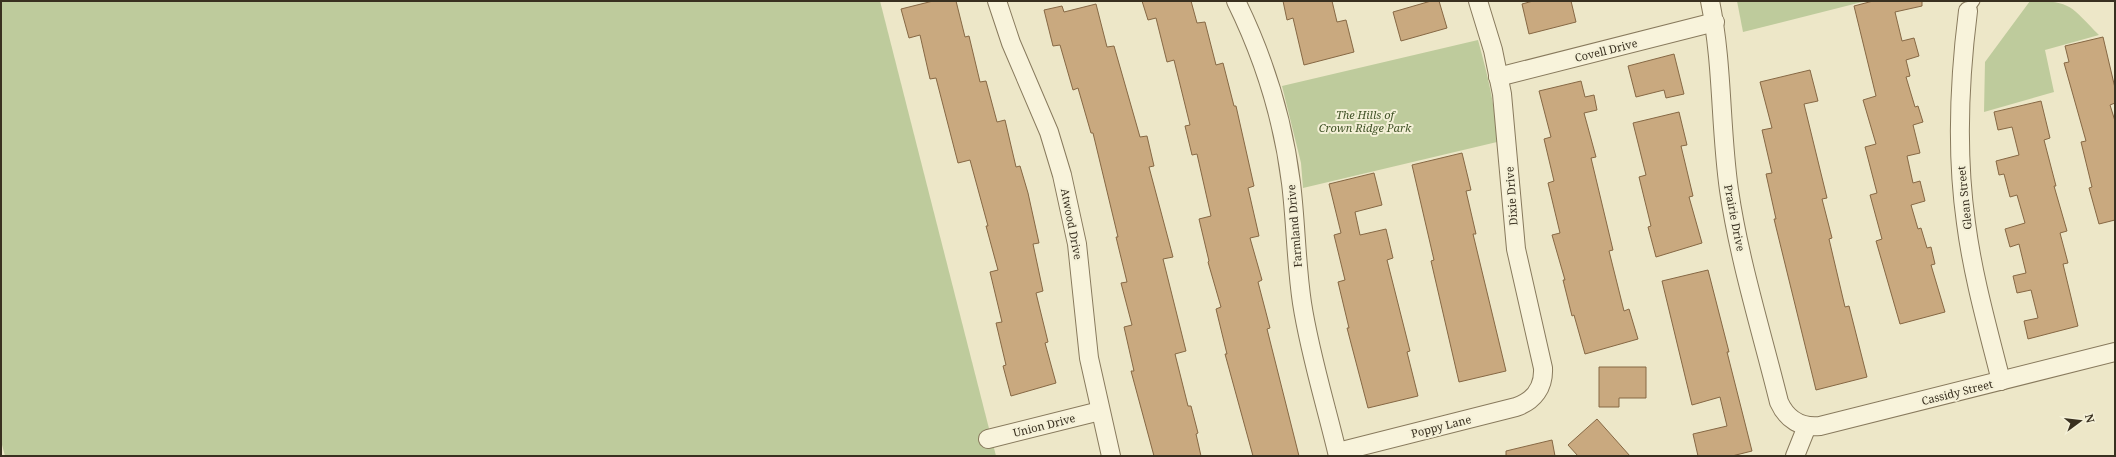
<svg xmlns="http://www.w3.org/2000/svg" width="2116" height="457" font-family="'Noto Serif',serif">
	<style>
		.green { fill: #becb9c }
		.building { fill: #c9a97f; stroke: #866844 }
		.lines { fill: none; stroke-linecap: round; stroke-linejoin: round }
		.service-casing { stroke: #887a5d; stroke-width: 11 }
		.minor-casing { stroke: #887a5d; stroke-width: 20 }
		.service { stroke: #f8f3db; stroke-width: 9 }
		.minor { stroke: #f8f3db; stroke-width: 18 }
		.labels { text-anchor: middle; dominant-baseline: central; stroke-width: 4; stroke-linejoin: round; paint-order: stroke }
		.street-label { font-size: 11px; fill: #393020; stroke: #f4f0d7 }
		.park-label { font-size: 11px; font-style: italic; fill: #425428; stroke: #f4f0d7 }
	</style>
	<rect width="100%" height="100%" fill="#ede7c8"/>
	<g class="green">
		<polygon points="1,1 880,1 996,456 5,456 1,441"/>
		<polygon points="1737,1 1866,1 1743,32"/>
		<path d="M 2030,1 C 2072,1 2070,6 2099,35 L 2045,50 L 2054,92 L 1984,112 L 1985,62 Z"/>
		<path d="M 1478,40 C 1487,73 1496,108 1497,142 L 1303,188 L 1301,163 L 1282,86 Z"/>
	</g>
	<g class="building">
		<polygon points="933,1 956,1 965,37 969,36 980,82 986,81 997,122 1005,120 1016,167 1020,166 1028,193 1039,243 1033,244 1043,291 1036,293 1048,342 1045,343 1056,383 1011,396 1003,366 1006,365 996,323 1002,322 990,272 998,270 986,226 988,226 970,160 958,163 936,78 930,79 920,35 909,38 901,9"/>
		<polygon points="1142,1 1191,1 1197,23 1205,22 1216,65 1223,63 1234,106 1236,106 1254,186 1248,188 1259,236 1250,238 1262,280 1258,282 1270,328 1267,329 1299,456 1253,456 1225,354 1227,354 1216,309 1221,307 1208,262 1209,261 1199,219 1211,216 1197,154 1192,155 1185,126 1190,125 1174,60 1167,62 1156,18 1148,20"/>
		<polygon points="1283,1 1332,1 1337,22 1346,20 1354,52 1304,65 1293,18 1287,20"/>
		<polygon points="1431,1 1439,1 1447,28 1401,41 1393,12"/>
		<polygon points="1533,1 1571,1 1576,22 1529,34 1522,4"/>
		<polygon points="1873,1 1922,1 1922,6 1895,12 1902,41 1914,38 1919,56 1906,60 1910,76 1906,77 1915,107 1918,106 1923,122 1913,125 1920,153 1907,156 1913,183 1920,181 1925,201 1911,205 1918,229 1921,228 1927,248 1931,247 1935,264 1931,265 1945,312 1900,324 1876,241 1882,239 1870,195 1877,193 1865,147 1876,144 1863,100 1876,96 1854,6"/>
		<polygon points="1096,4 1107,47 1114,46 1140,137 1147,136 1154,166 1149,167 1173,257 1163,259 1186,351 1175,354 1188,406 1191,406 1198,433 1196,434 1201,456 1154,456 1131,371 1134,371 1124,327 1132,325 1121,283 1127,282 1116,237 1118,237 1093,133 1091,133 1078,88 1073,90 1060,45 1053,46 1044,10 1062,6 1064,12"/>
		<polygon points="2103,37 2115,88 2115,103 2110,105 2115,121 2115,220 2099,224 2089,188 2092,187 2081,142 2086,141 2064,63 2069,62 2065,46"/>
		<polygon points="1674,54 1684,94 1666,98 1664,90 1636,97 1628,66"/>
		<polygon points="1810,70 1818,101 1804,104 1827,198 1822,199 1832,238 1829,239 1845,307 1849,306 1867,377 1816,390 1774,219 1776,219 1766,174 1772,173 1762,130 1772,128 1760,82"/>
		<polygon points="1581,81 1585,97 1594,95 1597,110 1584,113 1596,157 1591,158 1613,250 1609,251 1624,311 1629,309 1638,339 1585,354 1574,315 1572,316 1563,280 1565,280 1552,235 1560,233 1548,183 1554,181 1544,139 1551,137 1539,91"/>
		<polygon points="2041,101 2050,138 2044,140 2056,186 2054,186 2067,231 2060,233 2068,263 2063,264 2078,326 2028,339 2024,321 2038,318 2031,290 2017,293 2013,276 2026,273 2019,244 2010,247 2005,229 2025,223 2017,195 2010,197 2004,174 1999,175 1996,161 2019,155 2012,127 1998,130 1994,112"/>
		<polygon points="1679,112 1687,145 1681,146 1693,196 1689,197 1702,243 1656,257 1648,227 1651,226 1639,177 1646,175 1633,123"/>
		<polygon points="1462,153 1471,190 1466,191 1476,234 1473,234 1506,371 1459,382 1431,261 1434,260 1412,165"/>
		<polygon points="1374,173 1382,205 1355,212 1360,235 1386,229 1393,258 1387,260 1410,351 1407,352 1418,396 1368,408 1347,328 1349,328 1338,282 1345,280 1334,235 1341,233 1329,184"/>
		<polygon points="1708,270 1729,352 1727,352 1752,451 1732,456 1698,456 1693,434 1727,426 1720,397 1692,405 1662,281"/>
		<polygon points="1599,367 1646,367 1646,398 1619,398 1619,407 1599,407"/>
		<polygon points="1597,419 1630,456 1578,456 1568,445"/>
		<polygon points="1552,440 1555,456 1506,456 1506,451"/>
	</g>
	<g class="lines">
		<g class="service-casing">
			<polyline id="service" points="1968,11 1975,1"/>
		</g>
		<g class="minor-casing">
			<g id="minor">
				<polyline points="997,1 1011,43 1049,132 1062,175 1077,244 1089,358 1111,456"/>
				<path d="M 1236,1 C 1264,58 1283,119 1291,183 C 1296,223 1296,263 1302,303 C 1310,355 1326,405 1338,456"/>
				<path d="M 1710,1 C 1723,64 1720,127 1729,190 C 1739,260 1762,333 1779,402 C 1787,420 1801,428 1820,426 L 2115,352"/>
				<path d="M 1968,11 C 1959,82 1956,153 1966,223 C 1973,277 1988,329 2001,381"/>
				<polyline points="1498,77 1715,22"/>
				<polyline points="988,439 1100,411"/>
				<path d="M 1338,452 L 1516,407 C 1534,401 1544,387 1543,368 L 1516,249 L 1502,94 L 1493,50 L 1478,1"/>
				<polyline points="1795,456 1807,426"/>
			</g>
		</g>
		<use href="#service" class="service"/>
		<use href="#minor" class="minor"/>
	</g>
	<g class="labels">
		<g class="street-label">
			<text transform="translate(1606 50) rotate(-14)">Covell Drive</text>
			<text transform="translate(1511 196) rotate(-94)">Dixie Drive</text>
			<text transform="translate(1964 198) rotate(-96)">Glean Street</text>
			<text transform="translate(1735 218) rotate(79)">Prairie Drive</text>
			<text transform="translate(1072 224) rotate(79)">Atwood Drive</text>
			<text transform="translate(1294 226) rotate(-95)">Farmland Drive</text>
			<text transform="translate(1957 392) rotate(-14)">Cassidy Street</text>
			<text transform="translate(1044 425) rotate(-14)">Union Drive</text>
			<text transform="translate(1441 426) rotate(-14)">Poppy Lane</text>
		</g>
		<g class="park-label">
			<text x="1365" y="114">The Hills of<tspan x="1365" dy="13">Crown Ridge Park</tspan></text>
		</g>
	</g>
	<rect width="2116" height="457" fill="none" stroke="#393020" stroke-width="4"/>
	<g transform="translate(2080 421) rotate(75)" stroke="#f4f0d7" stroke-width="3" paint-order="stroke">
	<path d="M0-3L7 15L0 10L-7 15Z" fill="#393020"/>
	<text y="-6" font-size="11" font-weight="bold" text-anchor="middle" fill="#393020">N</text>
	</g>
</svg>
